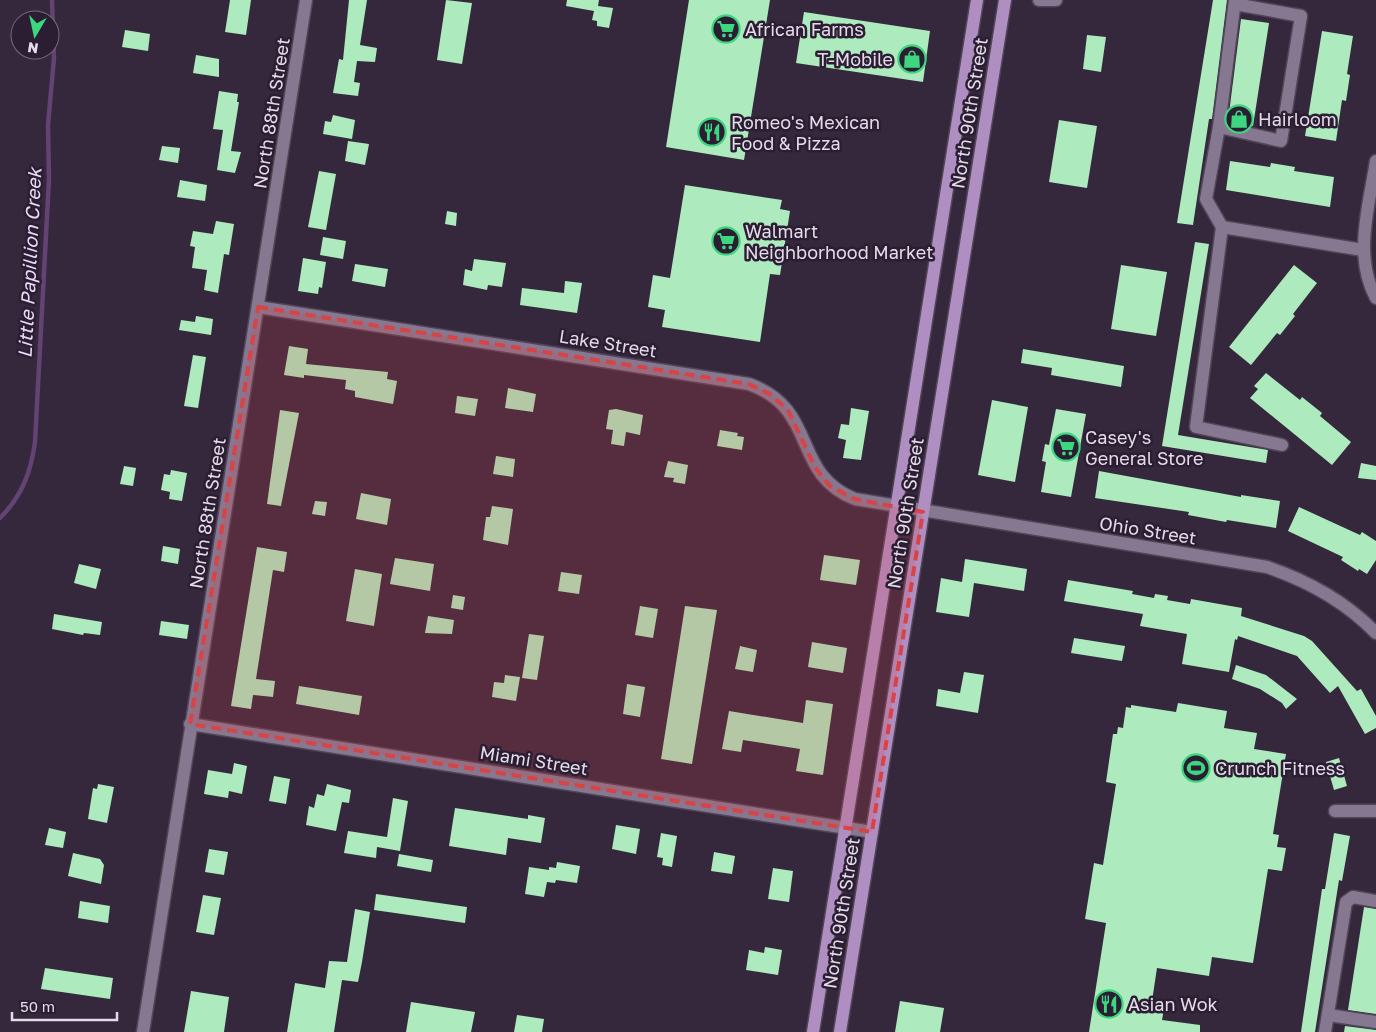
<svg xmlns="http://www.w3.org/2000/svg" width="1376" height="1032" font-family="'Golos Text',sans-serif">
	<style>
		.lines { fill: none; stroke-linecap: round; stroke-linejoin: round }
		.stream { stroke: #634374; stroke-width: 4.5 }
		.building { fill: #adeabe }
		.minor-casing { stroke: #514557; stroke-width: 15 }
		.primary-casing { stroke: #514557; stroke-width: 15 }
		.minor { stroke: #877891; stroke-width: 12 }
		.primary { stroke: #af8fc2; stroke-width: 12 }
		.marked { fill: #d84345; fill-opacity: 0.2; stroke: #d84345; stroke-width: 4; stroke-dasharray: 10 6; stroke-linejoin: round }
		.labels { text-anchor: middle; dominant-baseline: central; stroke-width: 5; stroke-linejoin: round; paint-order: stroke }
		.poi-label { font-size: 18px; fill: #e4dbe9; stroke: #2b1e33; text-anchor: start }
		.street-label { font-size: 18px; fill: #e4dbe9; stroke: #2b1e33 }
		.water-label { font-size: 19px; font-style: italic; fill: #ebd8f7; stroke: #2b1e33 }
	</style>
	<rect width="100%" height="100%" fill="#35283d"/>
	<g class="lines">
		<path class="stream" d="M 0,518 C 22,496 31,472 35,442 L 49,179 L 48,125 L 54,58 L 52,0"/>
	</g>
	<g class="building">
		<polygon points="230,0 251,0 246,35 225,32"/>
		<polygon points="349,0 367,0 360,45 377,48 375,62 357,61 354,82 360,83 358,96 333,93 339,59 343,60"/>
		<polygon points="446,0 472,3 462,64 437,60"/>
		<polygon points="567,0 599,0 598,6 613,8 609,28 597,26 597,21 592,20 594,11 566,6"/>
		<polygon points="689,0 770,0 744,160 666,147"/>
		<polygon points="1213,0 1227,0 1212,119 1209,119 1193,225 1177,223"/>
		<polygon points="804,12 930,31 923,82 796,63"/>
		<polygon points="1241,19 1269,23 1253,126 1228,121"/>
		<polygon points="125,30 150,34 148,51 122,47"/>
		<polygon points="1322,31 1353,36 1347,74 1350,75 1346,101 1342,100 1336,141 1305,136"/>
		<polygon points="1087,35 1106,37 1101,72 1083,69"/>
		<polygon points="196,55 219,59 219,77 193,73"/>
		<polygon points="219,91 238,94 237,102 239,102 231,151 241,152 235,173 217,170 223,130 213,129"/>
		<polygon points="333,115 355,120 352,139 323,134 325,121 331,122"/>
		<polygon points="1059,120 1097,126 1087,188 1049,182"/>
		<polygon points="348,141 369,144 365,165 345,161"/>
		<polygon points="162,146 180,148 178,163 159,160"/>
		<polygon points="1230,161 1270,167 1271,163 1295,167 1294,171 1334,177 1330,207 1226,190"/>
		<polygon points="319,171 336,174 326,230 308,227"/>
		<polygon points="180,180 207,185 205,201 177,197"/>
		<polygon points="685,185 782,200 780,209 790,211 780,275 770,274 760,342 662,327 665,310 648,307 653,275 670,278"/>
		<polygon points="447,211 457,213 456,226 445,224"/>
		<polygon points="216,221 234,224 229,255 224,254 218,293 204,290 207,270 192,268 195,247 190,246 193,231 213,234"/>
		<polygon points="323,237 346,241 343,259 320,255"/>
		<polygon points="1195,242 1209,244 1178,435 1268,450 1266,463 1162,446"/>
		<polygon points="303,258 326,262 322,288 319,287 318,294 298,291"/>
		<polygon points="474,259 506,263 502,287 488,285 487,290 463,285 465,269 472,271"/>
		<polygon points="355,264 388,269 385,287 352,281"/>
		<polygon points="1121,265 1167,272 1156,336 1111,329"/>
		<polygon points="1294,265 1317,283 1293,314 1295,316 1280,335 1277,333 1251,365 1229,347"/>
		<polygon points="565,281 582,283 577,313 520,305 522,288 564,293"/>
		<polygon points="196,316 213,319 211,335 179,330 181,320 195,322"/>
		<polygon points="289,346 308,349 306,364 388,372 387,379 397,381 393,404 355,397 355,391 345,389 346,380 304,375 304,378 284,375"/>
		<polygon points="1023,349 1124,366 1121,387 1051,375 1052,368 1021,363"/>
		<polygon points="193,355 206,357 198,408 184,406"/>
		<polygon points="1266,373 1300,400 1302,397 1322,413 1320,416 1351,442 1332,465 1250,398 1258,389 1254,386"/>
		<polygon points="508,388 536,394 533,412 505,408"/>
		<polygon points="457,396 478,399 475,416 455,413"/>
		<polygon points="992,400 1028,407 1015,482 978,475"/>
		<polygon points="851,408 869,411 861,460 843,458 846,440 838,438 841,424 849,425"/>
		<polygon points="616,409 643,415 640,435 626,432 624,446 611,444 613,430 606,429 609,410"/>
		<polygon points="1056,409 1086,414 1071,497 1041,492 1046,462 1042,461 1045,444 1049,445"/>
		<polygon points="280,410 299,413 281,506 267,504"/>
		<polygon points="720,430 738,433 737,436 744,437 742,450 717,446"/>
		<polygon points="496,456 515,459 513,477 493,474"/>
		<polygon points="668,461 688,465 685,484 673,482 674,478 664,477"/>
		<polygon points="1361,463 1376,466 1376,480 1358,478"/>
		<polygon points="124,466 136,468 133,486 120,484"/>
		<polygon points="171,470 187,473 182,501 169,499 170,492 161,490 164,474 170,475"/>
		<polygon points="1099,471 1241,497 1241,495 1280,501 1276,528 1227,520 1226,522 1188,515 1189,512 1095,498"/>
		<polygon points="361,493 391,499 387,525 356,519"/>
		<polygon points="315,501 327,502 325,516 312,514"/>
		<polygon points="492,506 513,509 508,545 483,540 486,517 490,517"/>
		<polygon points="1299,507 1360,535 1362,532 1376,541 1376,560 1367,574 1359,569 1358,571 1341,560 1343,557 1288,531"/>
		<polygon points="163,546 180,549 178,564 161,561"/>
		<polygon points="257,547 287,552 284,572 273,570 256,679 275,681 273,697 253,695 251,709 231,706"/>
		<polygon points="824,555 860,560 856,585 820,580"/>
		<polygon points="395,558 434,564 430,591 390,584"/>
		<polygon points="965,559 1027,569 1024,591 974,583 969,617 936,612 941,578 962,582"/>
		<polygon points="79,564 101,569 96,589 74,583"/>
		<polygon points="355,569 382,574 374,626 346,621"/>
		<polygon points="561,572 582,575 579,594 558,591"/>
		<polygon points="1068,580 1133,591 1132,594 1154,598 1155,594 1168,596 1167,600 1190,604 1191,599 1242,608 1241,616 1304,636 1312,641 1357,691 1361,689 1376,716 1376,728 1365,734 1338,686 1330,693 1297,656 1238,636 1237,640 1235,639 1229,672 1182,664 1187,634 1140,626 1143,614 1064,601"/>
		<polygon points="453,595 465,597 463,610 451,608"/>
		<polygon points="640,606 658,609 653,638 635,635"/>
		<polygon points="685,606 717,610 692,764 661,759"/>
		<polygon points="54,614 102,622 100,635 84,633 83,635 52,629"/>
		<polygon points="428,616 454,620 452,634 425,633"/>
		<polygon points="161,621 189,625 187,639 159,635"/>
		<polygon points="529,634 544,636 537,680 522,678"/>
		<polygon points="1074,638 1125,646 1122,661 1071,653"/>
		<polygon points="812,642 847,648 843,673 808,667"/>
		<polygon points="740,646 757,650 753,672 735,669"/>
		<polygon points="1236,665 1266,675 1297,699 1286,709 1282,703 1260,689 1232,679"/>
		<polygon points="964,672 984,675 978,713 936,706 938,689 960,693"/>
		<polygon points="505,675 520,677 516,701 492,697 494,682 504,683"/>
		<polygon points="627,684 645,687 640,717 623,714"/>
		<polygon points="299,686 362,696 359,715 296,704"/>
		<polygon points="806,700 833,704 823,775 796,771 800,749 743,740 741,752 722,749 729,711 803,723"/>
		<polygon points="1178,703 1227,711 1224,728 1257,733 1254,749 1286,754 1273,834 1279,835 1277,847 1286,848 1282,871 1268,869 1253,963 1212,957 1209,976 1157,968 1152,1001 1165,1003 1162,1020 1200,1025 1200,1032 1089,1032 1106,923 1085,919 1094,863 1103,865 1116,784 1106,782 1113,734 1117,734 1118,727 1123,728 1126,707 1131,708 1131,705 1176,712"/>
		<polygon points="1339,758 1347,786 1334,790 1326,762"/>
		<polygon points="234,763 247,766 242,794 229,791 228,798 204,794 208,770 232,774"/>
		<polygon points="274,776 290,779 286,804 269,801"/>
		<polygon points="98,784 114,787 107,823 88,819 93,788 97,789"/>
		<polygon points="327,784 351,790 349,803 342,802 336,831 306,825 309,806 314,808 317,794 324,796"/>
		<polygon points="393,798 408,801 400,851 377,847 376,858 344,853 348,831 387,837"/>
		<polygon points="455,808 528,819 528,815 545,818 541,843 508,838 506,855 449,846"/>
		<polygon points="616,825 640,829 636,854 612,849"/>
		<polygon points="49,828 66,832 63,848 45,845"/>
		<polygon points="661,833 677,836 672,867 662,865 663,858 657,857"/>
		<polygon points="1334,833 1350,836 1342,881 1339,880 1315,1032 1301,1032 1322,889 1325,889"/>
		<polygon points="209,849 228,852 224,875 205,872"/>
		<polygon points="714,852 735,856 732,874 711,871"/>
		<polygon points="73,853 100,859 104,865 101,884 68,876"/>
		<polygon points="399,854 433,860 431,872 397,866"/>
		<polygon points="557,862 580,866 577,883 556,880 555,883 547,882 544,897 525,894 529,867 549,870 549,867 556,868"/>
		<polygon points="773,868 793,871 789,902 768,899"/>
		<polygon points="376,894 467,907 465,923 374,910"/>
		<polygon points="203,895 221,898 214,935 196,932"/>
		<polygon points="80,901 110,906 108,923 78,918"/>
		<polygon points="1364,907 1376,909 1376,1014 1348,1010"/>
		<polygon points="355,909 370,912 362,962 358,982 342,980 334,1032 287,1032 295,983 325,988 329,961 347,962"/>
		<polygon points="765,947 782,950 778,975 746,970 749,950 764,953"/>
		<polygon points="45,968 113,978 110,999 41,989"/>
		<polygon points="191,991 229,997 224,1032 184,1032"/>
		<polygon points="900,1001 944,1008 940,1032 895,1032"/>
		<polygon points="411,1002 475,1012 471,1032 406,1032"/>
		<polygon points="517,1015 544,1019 542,1032 514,1032"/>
		<polygon points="1345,1026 1376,1030 1376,1032 1344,1032"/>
	</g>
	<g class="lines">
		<g class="minor-casing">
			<g id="minor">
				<polyline points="1039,0 1056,0"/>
				<polyline points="1219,127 1281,141 1301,16 1235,4"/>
				<path d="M 1376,161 C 1369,206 1353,256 1376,298"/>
				<polyline points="1222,227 1206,199 1219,127 1235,0"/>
				<path d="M 258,307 L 749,384 C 820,410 790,473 855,499 L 1267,567 C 1308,581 1345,601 1376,633"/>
				<polyline points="1282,445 1196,427 1222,227 1363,250"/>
				<polyline points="190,724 872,832"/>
				<polyline points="1335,811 1376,811"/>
				<polyline points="1328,1015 1376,1022"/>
				<polyline points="143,1032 306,0"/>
				<polyline points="1325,1032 1346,902 1353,897 1376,901"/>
			</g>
		</g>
		<g class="primary-casing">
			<g id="primary">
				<polyline points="813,1032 977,0"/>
				<polyline points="840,1032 1005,0"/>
			</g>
		</g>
		<use href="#minor" class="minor"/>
		<use href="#primary" class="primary"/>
	</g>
	<path class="marked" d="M 258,307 L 749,384 L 770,394 L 788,410 L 815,467 L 830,486 L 855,499 L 923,512 L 872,832 L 190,724 Z"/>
	<defs>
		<g id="supermarket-ring" transform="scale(1.4375)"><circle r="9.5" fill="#2b1e33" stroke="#3cd77e" stroke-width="1.5"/><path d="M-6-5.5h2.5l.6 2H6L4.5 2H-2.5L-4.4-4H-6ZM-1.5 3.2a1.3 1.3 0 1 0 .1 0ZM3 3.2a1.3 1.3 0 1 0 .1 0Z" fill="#3cd77e"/></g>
		<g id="shop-ring" transform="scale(1.4375)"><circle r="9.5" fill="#2b1e33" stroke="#3cd77e" stroke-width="1.5"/><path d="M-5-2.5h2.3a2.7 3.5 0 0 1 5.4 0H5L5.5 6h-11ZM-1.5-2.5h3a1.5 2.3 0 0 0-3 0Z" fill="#3cd77e"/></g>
		<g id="restaurant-ring" transform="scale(1.4375)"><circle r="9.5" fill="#2b1e33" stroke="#3cd77e" stroke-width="1.5"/><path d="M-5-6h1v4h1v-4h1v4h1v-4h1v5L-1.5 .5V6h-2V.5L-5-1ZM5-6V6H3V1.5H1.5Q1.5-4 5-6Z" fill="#3cd77e"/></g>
		<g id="stadium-ring" transform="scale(1.4375)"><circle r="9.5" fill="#2b1e33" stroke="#3cd77e" stroke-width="1.5"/><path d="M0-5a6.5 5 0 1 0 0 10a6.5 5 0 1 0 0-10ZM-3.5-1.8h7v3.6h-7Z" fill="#3cd77e"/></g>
	</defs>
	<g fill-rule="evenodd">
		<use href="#supermarket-ring" x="726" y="29"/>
		<use href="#shop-ring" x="912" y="59"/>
		<use href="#shop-ring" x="1239" y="119"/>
		<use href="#restaurant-ring" x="712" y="132"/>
		<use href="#supermarket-ring" x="726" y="241"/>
		<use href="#supermarket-ring" x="1066" y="447"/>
		<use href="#stadium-ring" x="1196" y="768"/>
		<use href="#restaurant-ring" x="1109" y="1004"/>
	</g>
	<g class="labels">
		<g class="poi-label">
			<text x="745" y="29">African Farms</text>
			<text x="893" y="59" text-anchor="end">T-Mobile</text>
			<text x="1258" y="119">Hairloom</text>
			<text x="731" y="122">Romeo's Mexican<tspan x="731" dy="21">Food &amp; Pizza</tspan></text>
			<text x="745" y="231">Walmart<tspan x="745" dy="21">Neighborhood Market</tspan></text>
			<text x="1085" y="437">Casey's<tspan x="1085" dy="21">General Store</tspan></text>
			<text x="1215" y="768">Crunch Fitness</text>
			<text x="1128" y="1004">Asian Wok</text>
		</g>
		<g class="street-label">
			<text transform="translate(271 113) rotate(-81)">North 88th Street</text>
			<text transform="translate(969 113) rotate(-81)">North 90th Street</text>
			<text transform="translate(608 343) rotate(9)">Lake Street</text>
			<text transform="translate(207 513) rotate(-81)">North 88th Street</text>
			<text transform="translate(905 513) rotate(-81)">North 90th Street</text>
			<text transform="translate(1148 530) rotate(9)">Ohio Street</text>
			<text transform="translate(534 760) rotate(9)">Miami Street</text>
			<text transform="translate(841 913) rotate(-81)">North 90th Street</text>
		</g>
		<g class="water-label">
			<text transform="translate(29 263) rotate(-87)">Little Papillion Creek</text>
		</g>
	</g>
	<g transform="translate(35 35) rotate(189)"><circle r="24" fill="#2b1e33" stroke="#756a7c"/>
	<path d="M0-4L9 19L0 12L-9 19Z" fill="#3cd77e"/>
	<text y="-8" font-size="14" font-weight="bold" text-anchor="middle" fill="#e4dbe9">N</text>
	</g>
	<path d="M12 1012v8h105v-8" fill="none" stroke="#e4dbe9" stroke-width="2.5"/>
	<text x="20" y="1012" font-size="15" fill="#e4dbe9" stroke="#2b1e33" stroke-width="4" paint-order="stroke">50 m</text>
</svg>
